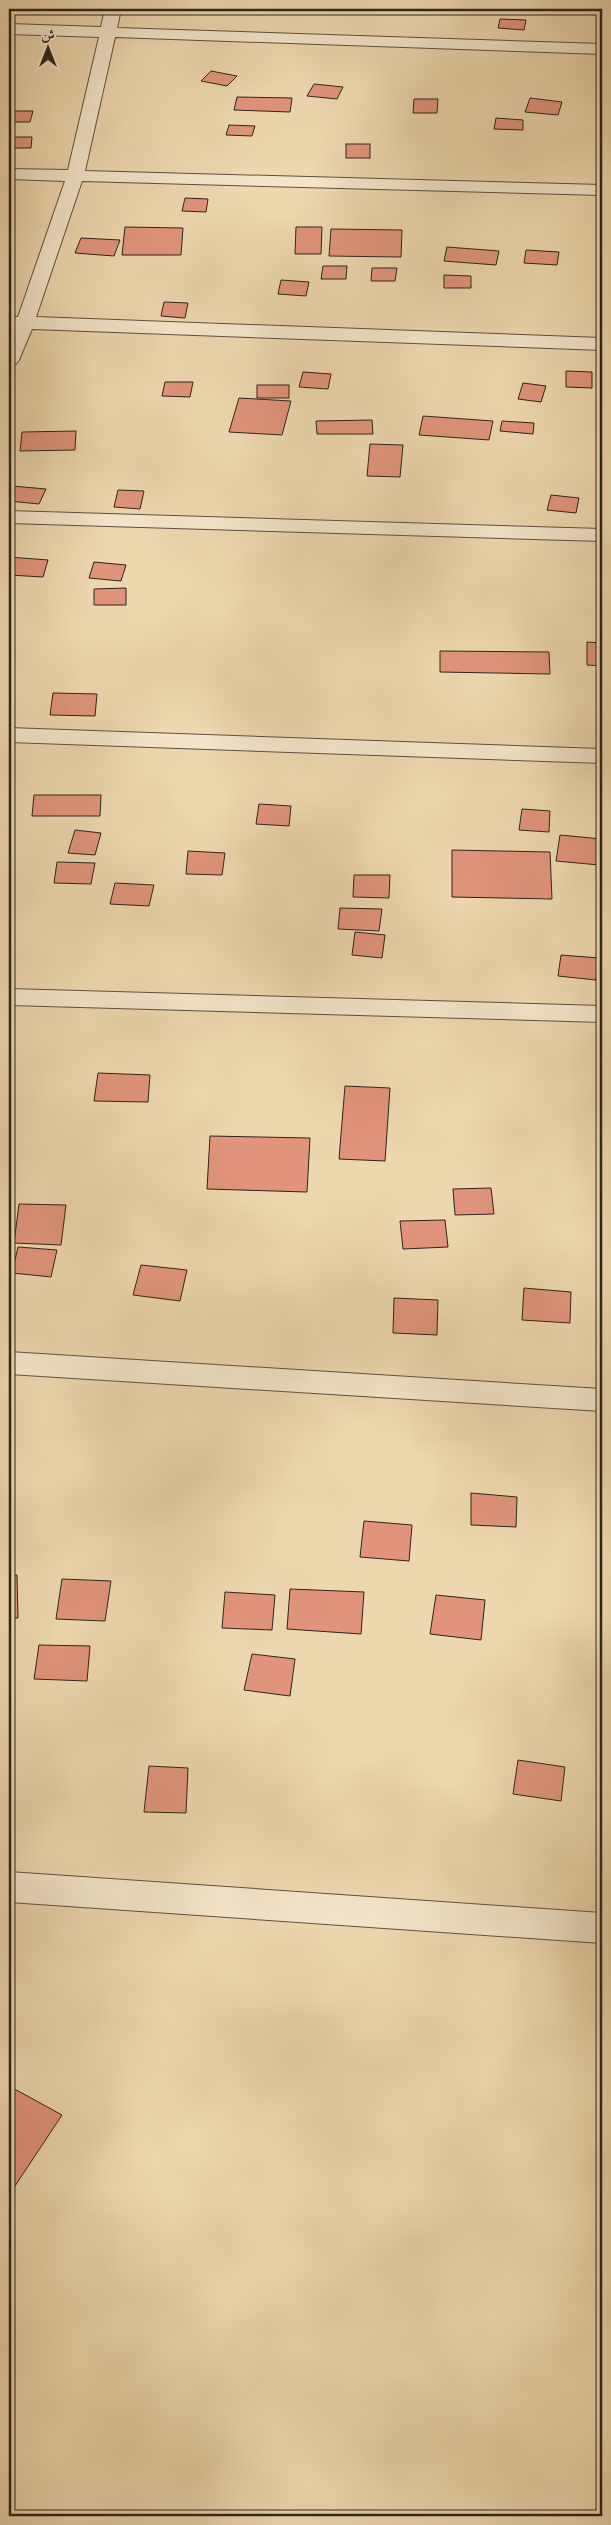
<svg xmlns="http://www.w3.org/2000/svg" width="611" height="2525" font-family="'Gentium Book Plus',Amiri,serif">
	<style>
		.building { fill: #e1947b; stroke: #2e241a }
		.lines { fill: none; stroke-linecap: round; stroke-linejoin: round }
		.street-casing { stroke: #5e513f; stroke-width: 2 }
		.street { fill: #f3e5ca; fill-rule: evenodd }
	</style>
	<rect width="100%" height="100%" fill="#edd7ae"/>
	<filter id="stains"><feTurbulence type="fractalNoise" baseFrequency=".004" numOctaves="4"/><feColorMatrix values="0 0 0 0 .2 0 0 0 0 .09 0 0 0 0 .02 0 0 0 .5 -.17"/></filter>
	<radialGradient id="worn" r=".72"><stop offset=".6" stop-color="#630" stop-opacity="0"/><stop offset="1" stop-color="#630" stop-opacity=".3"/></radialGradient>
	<g class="building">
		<polygon points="500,19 526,20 524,30 498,28"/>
		<polygon points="211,71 237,76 227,86 201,81"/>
		<polygon points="314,84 343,87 337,99 307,96"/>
		<polygon points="237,97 292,98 290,112 234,110"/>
		<polygon points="530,98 562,102 558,115 525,112"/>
		<polygon points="414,99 438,99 437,113 413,113"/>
		<polygon points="9,111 33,111 30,122 9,122"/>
		<polygon points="496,118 523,120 523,130 494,129"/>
		<polygon points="229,125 255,126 252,136 226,135"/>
		<polygon points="9,137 32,137 31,148 9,148"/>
		<rect x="346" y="144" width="24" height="14"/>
		<polygon points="185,198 208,199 206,212 182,211"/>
		<polygon points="125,227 183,228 181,255 122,255"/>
		<polygon points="296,227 322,227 321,254 295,254"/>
		<polygon points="331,229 402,230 401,257 329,256"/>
		<polygon points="81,238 120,240 114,256 75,253"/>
		<polygon points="447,247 499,251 496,265 444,261"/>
		<polygon points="526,250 559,252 557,265 524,263"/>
		<polygon points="323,266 347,266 346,279 321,279"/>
		<polygon points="372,268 397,268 395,281 371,281"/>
		<polygon points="444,275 471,276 471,288 444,288"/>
		<polygon points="281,280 309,282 306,296 278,294"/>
		<polygon points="164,302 188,303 185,318 161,316"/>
		<polygon points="566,371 592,372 592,388 566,387"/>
		<polygon points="303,372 331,374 328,389 299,387"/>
		<polygon points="165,382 193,382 190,397 162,396"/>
		<polygon points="523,383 546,386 541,402 518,399"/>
		<rect x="257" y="385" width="32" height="13"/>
		<polygon points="239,398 291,401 282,435 229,432"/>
		<polygon points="423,416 493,421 489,440 419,435"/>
		<polygon points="372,420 373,434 317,434 316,421"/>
		<polygon points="502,421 534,423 533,434 500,431"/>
		<polygon points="76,431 75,450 20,451 22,432"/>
		<polygon points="370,444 403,445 400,477 367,476"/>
		<polygon points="12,486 46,489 39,504 9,501"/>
		<polygon points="118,490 144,491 140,509 114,507"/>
		<polygon points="551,495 579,498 576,513 547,510"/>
		<polygon points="9,557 48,560 43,577 9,575"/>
		<polygon points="94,562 126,565 121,581 89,578"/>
		<polygon points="126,588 126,605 94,605 94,589"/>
		<polygon points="587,642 602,643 602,666 587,665"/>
		<polygon points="440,651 549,652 550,674 440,672"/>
		<polygon points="53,693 97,694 95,716 50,715"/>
		<polygon points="34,795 101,795 100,816 32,816"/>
		<polygon points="259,804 291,806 289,826 256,824"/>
		<polygon points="522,809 550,811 549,832 519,830"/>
		<polygon points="75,830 101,833 95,855 68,853"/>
		<polygon points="560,835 602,839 599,865 556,861"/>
		<polygon points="452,850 550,852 552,899 452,897"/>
		<polygon points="188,851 225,853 222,875 186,874"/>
		<polygon points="57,862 95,863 91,884 54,883"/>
		<polygon points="354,875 390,875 389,898 353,897"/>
		<polygon points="115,883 154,885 149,906 110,904"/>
		<polygon points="340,908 382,909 379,931 338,929"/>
		<polygon points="355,932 385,935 382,958 352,955"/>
		<polygon points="561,955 599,958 596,980 558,976"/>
		<polygon points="98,1073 150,1075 148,1102 94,1101"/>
		<polygon points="345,1086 390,1088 385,1161 339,1159"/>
		<polygon points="210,1136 310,1138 307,1192 207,1189"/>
		<polygon points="491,1188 494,1214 455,1215 453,1189"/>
		<polygon points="19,1204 66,1205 61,1245 14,1243"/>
		<polygon points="445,1220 448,1247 403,1249 400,1221"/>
		<polygon points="18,1247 57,1250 51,1277 12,1273"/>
		<polygon points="141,1265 187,1270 180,1301 133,1295"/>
		<polygon points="524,1288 571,1292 570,1323 522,1320"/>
		<polygon points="394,1298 438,1300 437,1335 393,1333"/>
		<polygon points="471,1493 517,1497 516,1527 471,1525"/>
		<polygon points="364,1521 412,1525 409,1561 360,1557"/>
		<polygon points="17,1575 18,1618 9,1618 9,1576"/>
		<polygon points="62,1579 111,1581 105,1621 56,1619"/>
		<polygon points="290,1589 364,1592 361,1634 287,1629"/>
		<polygon points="225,1592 275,1595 272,1630 222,1628"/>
		<polygon points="436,1595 485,1600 481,1640 430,1634"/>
		<polygon points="39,1645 90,1646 87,1681 34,1679"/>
		<polygon points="252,1654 295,1659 290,1696 244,1690"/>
		<polygon points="518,1760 565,1767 561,1801 513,1794"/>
		<polygon points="149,1766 188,1768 186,1813 144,1812"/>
		<polygon points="9,2086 62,2115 9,2195"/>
	</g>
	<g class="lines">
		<g class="street-casing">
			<g id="street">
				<polygon points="105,9 121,9 117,28 602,44 602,54 115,37 85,171 602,185 602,195 82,181 36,317 602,338 602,350 32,329 19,360 16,364 9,366 9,339 13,328 9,328 9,316 18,317 65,181 9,179 9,169 68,170 99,37 9,34 9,24 101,27"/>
				<polygon points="9,511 602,529 602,541 9,523"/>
				<polygon points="9,728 602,749 602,763 9,742"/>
				<polygon points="9,989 602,1006 602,1022 9,1005"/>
				<polygon points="9,1352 602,1389 602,1411 9,1374"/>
				<polygon points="9,1872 602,1913 602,1943 9,1902"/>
			</g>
		</g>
		<use href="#street" class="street"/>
	</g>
	<rect width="611" height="2525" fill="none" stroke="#edd7ae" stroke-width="30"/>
	<rect x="10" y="10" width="591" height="2505" fill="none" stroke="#2e241a" stroke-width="2.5"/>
	<rect x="15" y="15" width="581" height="2495" fill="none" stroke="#2e241a"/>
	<g transform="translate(48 48)" stroke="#f3e5ca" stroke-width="4" paint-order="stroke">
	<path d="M0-4L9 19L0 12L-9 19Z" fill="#2e241a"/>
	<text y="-8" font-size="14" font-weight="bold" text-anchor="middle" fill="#2e241a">ش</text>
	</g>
	<rect width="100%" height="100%" filter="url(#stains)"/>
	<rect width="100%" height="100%" fill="url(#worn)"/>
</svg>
